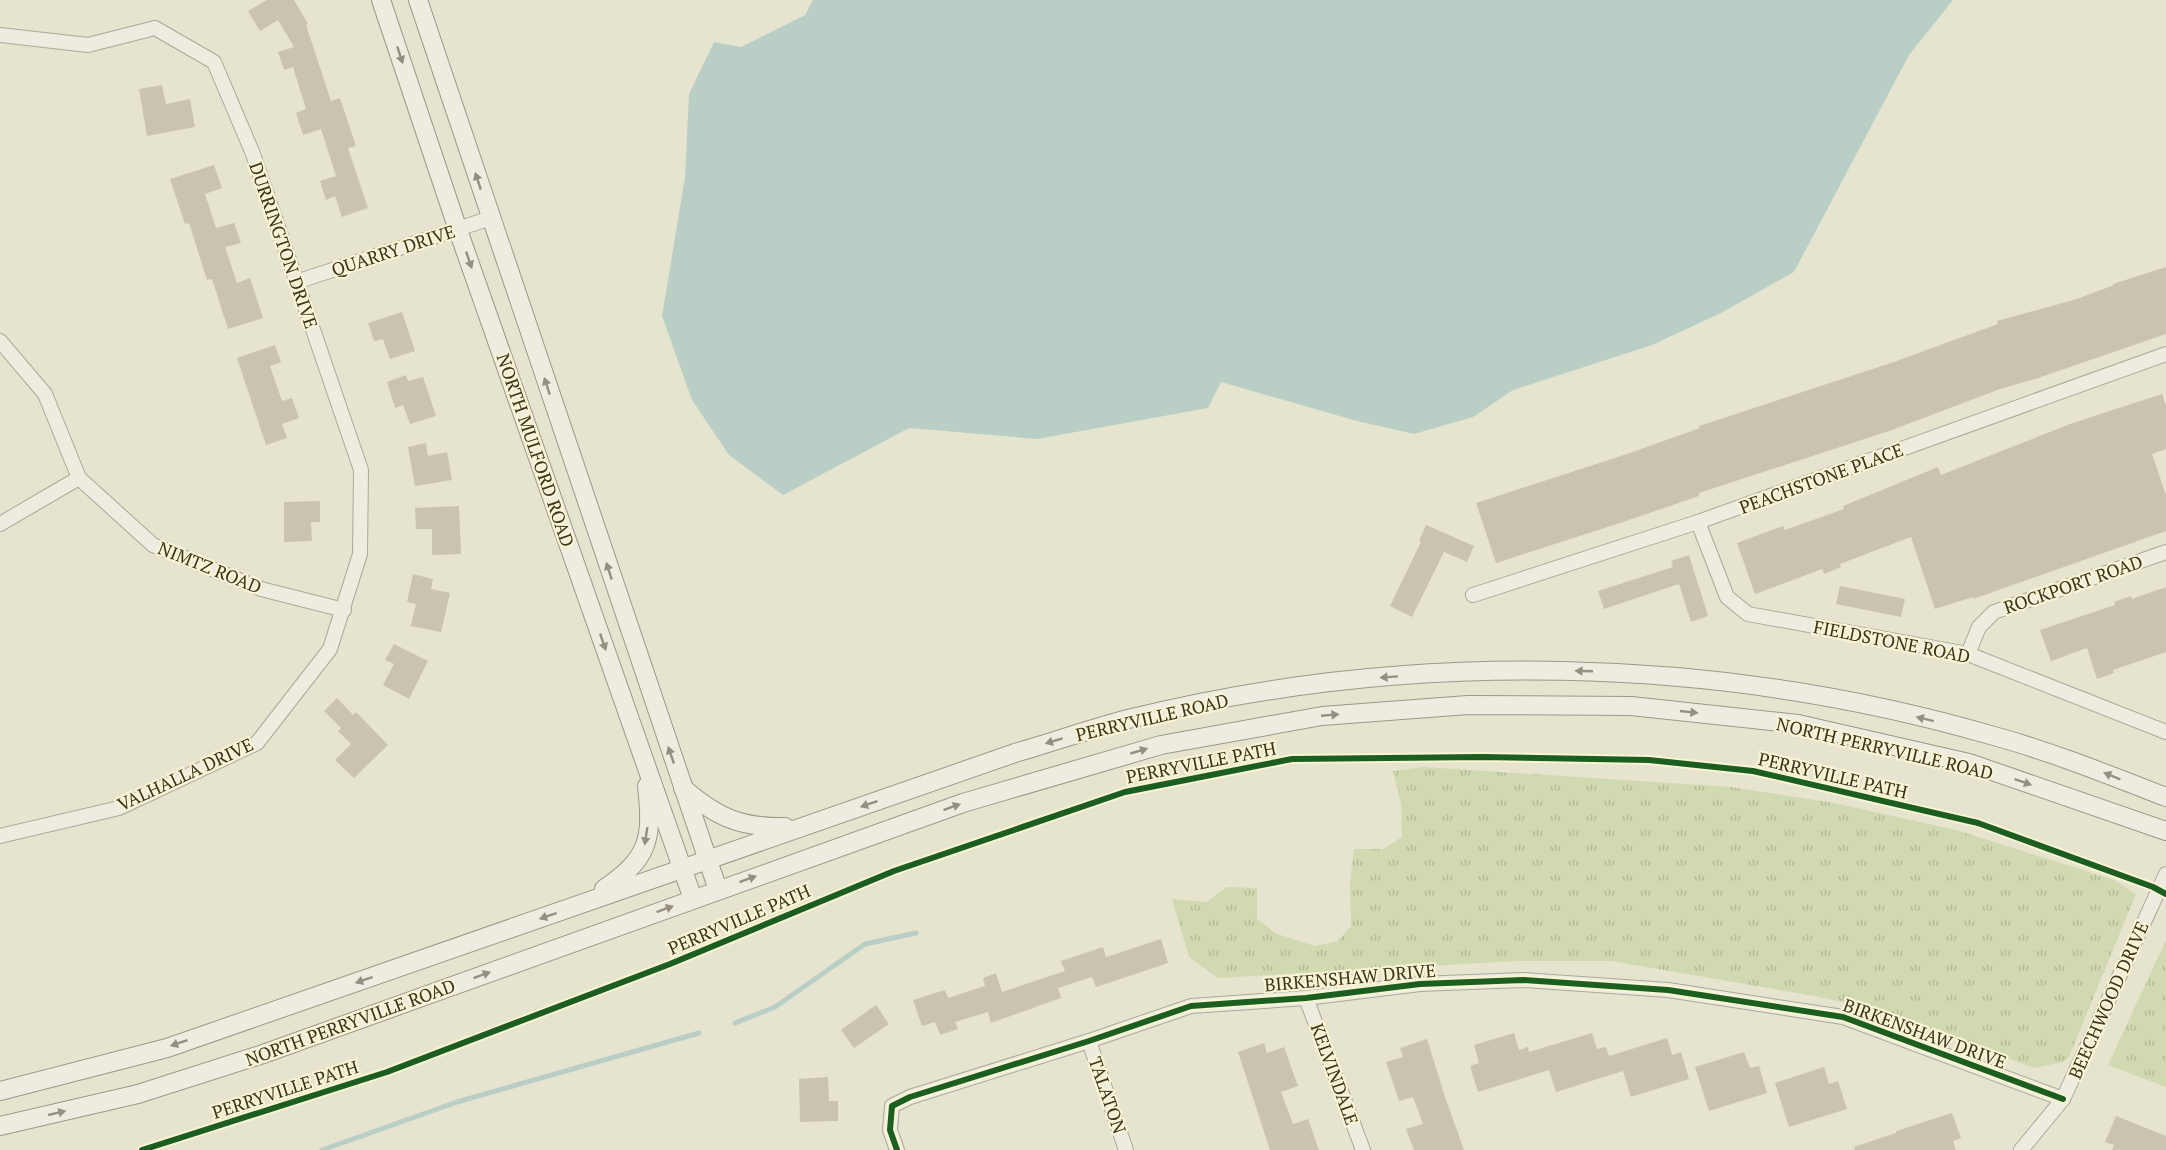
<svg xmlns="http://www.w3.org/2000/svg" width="2166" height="1150" font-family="'PT Serif',serif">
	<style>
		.grass { fill: url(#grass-tufts) }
		.water { fill: #b9cec5 }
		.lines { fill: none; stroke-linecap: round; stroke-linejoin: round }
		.stream { stroke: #b9cec5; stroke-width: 5 }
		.building { fill: #cac3af }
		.street-casing { stroke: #aca897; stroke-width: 16 }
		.secondary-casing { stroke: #9b9887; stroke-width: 20 }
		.street { stroke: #eeece0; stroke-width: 14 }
		.secondary { stroke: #eeece0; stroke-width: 18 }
		.cycleway-casing { stroke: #f8f4d4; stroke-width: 10 }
		.cycleway { stroke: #1b5e20; stroke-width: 6 }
		.oneway { fill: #958f7f }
		.labels { text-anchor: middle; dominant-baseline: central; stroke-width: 4.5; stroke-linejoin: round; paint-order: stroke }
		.street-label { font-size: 18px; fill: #3c321e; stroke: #f8f4d4 }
	</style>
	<defs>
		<pattern id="grass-tufts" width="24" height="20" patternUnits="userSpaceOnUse" patternTransform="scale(1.5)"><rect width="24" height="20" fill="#d0d9b0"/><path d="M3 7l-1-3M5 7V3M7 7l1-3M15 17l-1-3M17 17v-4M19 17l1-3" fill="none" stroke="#b4bb97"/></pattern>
	</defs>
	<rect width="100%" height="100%" fill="#e6e4ce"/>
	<g class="grass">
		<polygon points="1424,767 1731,787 1834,803 1956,830 2114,880 2136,894 2069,1057 2063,1062 2034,1068 1882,1011 1815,996 1611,961 1517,961 1218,978 1189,957 1172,899 1207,902 1227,887 1257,888 1257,919 1277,934 1315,946 1338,941 1351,926 1350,882 1354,849 1383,849 1402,837 1401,804 1393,771"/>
		<polygon points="2166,940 2166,1087 2108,1065"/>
	</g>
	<polygon class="water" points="813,0 1953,0 1909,55 1794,272 1721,313 1652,345 1513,390 1473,417 1414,434 1357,421 1221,382 1208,408 1037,439 909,428 783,495 729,455 692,400 662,316 685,177 689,94 714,42 741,47 805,15"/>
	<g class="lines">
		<g class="stream">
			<polyline points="735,1023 775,1007 865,944 916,933"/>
			<polyline points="322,1150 457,1102 699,1033"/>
		</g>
	</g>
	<g class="building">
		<polygon points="267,0 294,0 308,24 306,25 331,101 340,98 356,146 348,148 368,208 342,217 335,196 326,200 320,181 336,176 321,129 303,135 296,113 306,109 293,67 284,70 278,52 294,47 278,20 260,31 248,11"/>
		<polygon points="162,85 166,104 190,99 195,127 147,136 139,89"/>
		<polygon points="214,165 222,188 205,194 216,228 234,223 241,243 225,247 237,283 250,278 263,318 228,329 212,279 207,280 189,223 185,224 170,179"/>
		<polygon points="2166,267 2166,334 2038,378 2000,389 1889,431 1699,493 1699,496 1626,521 1496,563 1476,503 1627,454 1700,428 1699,426 1891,363 1998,324 1997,321 2077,299 2114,285 2113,284"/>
		<polygon points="402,312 415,351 390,359 383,339 374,341 368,323"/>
		<polygon points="275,345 281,362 270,366 282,401 292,398 299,418 282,424 287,438 266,445 237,358"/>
		<polygon points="406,375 408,381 423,377 436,416 410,424 403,405 395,408 387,382"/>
		<polygon points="2162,394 2166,406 2166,449 2152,454 2166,495 2166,531 1973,599 1973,597 1935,609 1911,537 1840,564 1841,567 1824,574 1822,569 1755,594 1737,543 1783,526 1785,530 1844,509 1843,506 1938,467 1941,475 2070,424"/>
		<polygon points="426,443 428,456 447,452 452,480 415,486 408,447"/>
		<polygon points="320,501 320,522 311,522 312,541 284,542 284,502"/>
		<polygon points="459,506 461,554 432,555 432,529 416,529 415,508"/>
		<polygon points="1426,525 1474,546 1467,562 1444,552 1412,617 1390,606 1421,542 1419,541"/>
		<polygon points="1689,555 1708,616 1691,622 1679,584 1604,609 1598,591 1673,567 1671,561"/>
		<polygon points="413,574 433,579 431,589 450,593 441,632 411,626 416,604 407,602"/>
		<polygon points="1840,586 1905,599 1901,617 1836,604"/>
		<polygon points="2166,587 2166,652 2113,670 2114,673 2097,679 2087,648 2051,661 2040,630 2115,605 2114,602 2131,596 2132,599"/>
		<polygon points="394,644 428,661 409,699 383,685 394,664 385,660"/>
		<polygon points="337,698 353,715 356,712 388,745 354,778 335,760 351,744 338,731 341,728 324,711"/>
		<polygon points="1161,939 1168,963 1096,987 1092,977 1058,988 1061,998 991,1023 988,1012 955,1022 958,1029 940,1035 935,1022 922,1026 913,1000 945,990 948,998 985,986 983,978 996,973 1002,992 1065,971 1061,961 1103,947 1106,957"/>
		<polygon points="876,1005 889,1024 854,1048 841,1030"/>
		<polygon points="1514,1033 1519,1050 1528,1047 1529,1052 1592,1033 1597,1049 1606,1047 1609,1056 1667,1038 1672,1055 1681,1052 1689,1079 1631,1097 1623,1071 1556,1092 1549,1070 1478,1092 1470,1066 1479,1063 1474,1045"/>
		<polygon points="1427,1039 1445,1097 1464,1150 1414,1150 1406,1129 1423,1124 1413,1097 1399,1101 1386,1062 1403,1057 1400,1048"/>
		<polygon points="1264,1043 1267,1053 1284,1047 1298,1086 1281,1092 1293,1124 1308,1119 1319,1150 1270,1150 1238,1052"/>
		<polygon points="1744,1052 1750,1068 1759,1066 1767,1093 1709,1111 1695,1067"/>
		<polygon points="1824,1067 1829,1084 1838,1081 1847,1109 1789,1127 1775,1083"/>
		<polygon points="828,1077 829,1101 838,1101 838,1121 800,1122 799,1079"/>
		<polygon points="1952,1113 1961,1138 1953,1141 1956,1150 1855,1150 1854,1147 1896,1133 1896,1131"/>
		<polygon points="2116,1116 2166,1136 2166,1150 2112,1150 2114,1145 2105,1142"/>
	</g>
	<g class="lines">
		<g class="street-casing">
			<g id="street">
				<polyline points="0,35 88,45 155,28 214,62 253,154 361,470 360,554 330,649 257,743 119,808 0,836"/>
				<polyline points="296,282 491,218"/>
				<polyline points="0,341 45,394 79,478 153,545 261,589 344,610"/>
				<polyline points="1698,522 1727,597 1748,614 1968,654 2166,732"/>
				<polyline points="0,524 79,478"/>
				<polyline points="1473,595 1698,522 2166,354"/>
				<polyline points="1968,654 1979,627 1994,612 2166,552"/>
				<polyline points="1306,998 1363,1150"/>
				<polyline points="1089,1041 1126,1150"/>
				<polyline points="897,1150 890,1130 892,1106 910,1097 1089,1041 1191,1006 1306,998 1420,984 1523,980 1668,990 1843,1017 2063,1099"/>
				<polyline points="2021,1150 2063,1099 2166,874"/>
			</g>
		</g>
		<g class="secondary-casing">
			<g id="secondary">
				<polyline points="381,0 458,230 693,899"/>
				<polyline points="418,0 718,890"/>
				<path d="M 683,788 C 716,817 741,828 785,827"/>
				<path d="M 604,889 C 649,858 653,840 647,786"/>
				<path d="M 0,1091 L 167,1048 L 1015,753 C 1053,742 1090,729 1128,719 C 1409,649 1716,655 1994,736 C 2052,752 2109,775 2166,797"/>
				<polyline points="0,1126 138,1094 263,1054 963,803 1161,745 1322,716 1468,705 1631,706 1798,724 1969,763 2166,831"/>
			</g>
		</g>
		<use href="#street" class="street"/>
		<use href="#secondary" class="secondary"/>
		<g class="cycleway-casing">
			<g id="cycleway">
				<polyline points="142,1150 387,1072 670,964 894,871 1125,792 1292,759 1482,757 1649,760 1753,771 1978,823 2153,887 2166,894"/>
				<polyline points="897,1150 890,1130 892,1106 910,1097 1089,1041 1191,1006 1306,998 1420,984 1523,980 1668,990 1843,1017 2063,1099"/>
			</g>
		</g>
		<use href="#cycleway" class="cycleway"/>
	</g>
	<defs><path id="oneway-solid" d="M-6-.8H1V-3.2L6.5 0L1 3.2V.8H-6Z" transform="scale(1.5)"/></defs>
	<g class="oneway">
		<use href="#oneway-solid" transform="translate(400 55) rotate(72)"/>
		<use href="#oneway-solid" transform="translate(478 181) rotate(-108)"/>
		<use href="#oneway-solid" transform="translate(469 260) rotate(71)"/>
		<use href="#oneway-solid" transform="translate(547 386) rotate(-108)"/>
		<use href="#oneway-solid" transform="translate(609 571) rotate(-108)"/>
		<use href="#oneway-solid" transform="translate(603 642) rotate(71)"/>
		<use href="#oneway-solid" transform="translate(1584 671) rotate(-178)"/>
		<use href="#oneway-solid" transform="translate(1389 677) rotate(176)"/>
		<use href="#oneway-solid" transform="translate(1689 712) rotate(6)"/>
		<use href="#oneway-solid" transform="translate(1330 715) rotate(-5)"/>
		<use href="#oneway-solid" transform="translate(1925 719) rotate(-166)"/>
		<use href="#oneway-solid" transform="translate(1054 741) rotate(163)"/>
		<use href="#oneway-solid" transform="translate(1139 751) rotate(-16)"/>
		<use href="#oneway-solid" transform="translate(671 755) rotate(-109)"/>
		<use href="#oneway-solid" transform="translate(2112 776) rotate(-158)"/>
		<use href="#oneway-solid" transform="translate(2023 782) rotate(19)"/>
		<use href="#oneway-solid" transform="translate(869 804) rotate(161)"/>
		<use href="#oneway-solid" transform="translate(952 807) rotate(-20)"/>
		<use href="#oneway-solid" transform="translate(646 836) rotate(99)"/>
		<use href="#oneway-solid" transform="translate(748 879) rotate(-20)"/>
		<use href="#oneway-solid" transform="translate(665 909) rotate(-20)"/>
		<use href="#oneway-solid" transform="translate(548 916) rotate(161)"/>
		<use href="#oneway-solid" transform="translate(482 975) rotate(-20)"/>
		<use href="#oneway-solid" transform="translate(364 980) rotate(161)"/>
		<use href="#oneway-solid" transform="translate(179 1043) rotate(161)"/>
		<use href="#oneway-solid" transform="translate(57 1113) rotate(-13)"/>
	</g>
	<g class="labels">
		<g class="street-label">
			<text transform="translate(284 245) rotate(71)">DURRINGTON DRIVE</text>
			<text transform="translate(393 250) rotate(-18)">QUARRY DRIVE</text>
			<text transform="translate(536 450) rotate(71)">NORTH MULFORD ROAD</text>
			<text transform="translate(1821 478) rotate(-20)">PEACHSTONE PLACE</text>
			<text transform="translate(210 567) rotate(22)">NIMTZ ROAD</text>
			<text transform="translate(2073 584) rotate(-19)">ROCKPORT ROAD</text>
			<text transform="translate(1892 641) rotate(11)">FIELDSTONE ROAD</text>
			<text transform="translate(1152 717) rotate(-13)">PERRYVILLE ROAD</text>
			<text transform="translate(1885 748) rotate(13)">NORTH PERRYVILLE ROAD</text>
			<text transform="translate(1201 762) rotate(-11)">PERRYVILLE PATH</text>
			<text transform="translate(185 774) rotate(-25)">VALHALLA DRIVE</text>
			<text transform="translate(1833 775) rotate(13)">PERRYVILLE PATH</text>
			<text transform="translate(739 919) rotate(-23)">PERRYVILLE PATH</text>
			<text transform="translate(1350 977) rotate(-5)">BIRKENSHAW DRIVE</text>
			<text transform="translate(2108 1000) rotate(-66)">BEECHWOOD DRIVE</text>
			<text transform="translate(350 1022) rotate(-20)">NORTH PERRYVILLE ROAD</text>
			<text transform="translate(1925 1033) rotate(20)">BIRKENSHAW DRIVE</text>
			<text transform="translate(1335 1074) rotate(70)">KELVINDALE</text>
			<text transform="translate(285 1089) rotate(-18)">PERRYVILLE PATH</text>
			<text transform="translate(1108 1095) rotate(71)">TALATON</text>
		</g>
	</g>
</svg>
